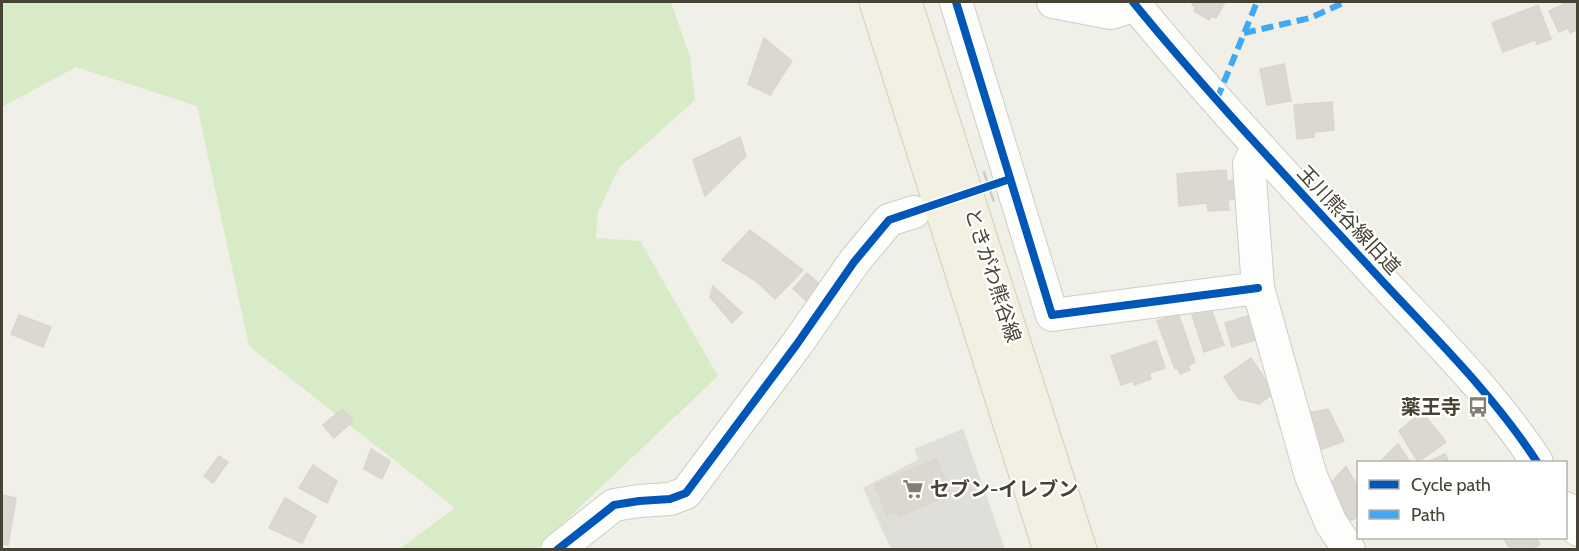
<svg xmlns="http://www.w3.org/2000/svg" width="1579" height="551" font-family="Cabin,'Noto Sans JP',sans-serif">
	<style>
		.green { fill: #d7ecc6 }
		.parking { fill: #dfded8 }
		.building { fill: #dad8d1; stroke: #d8d7ce; stroke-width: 1.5 }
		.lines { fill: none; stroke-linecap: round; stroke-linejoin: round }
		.minor-tunnel { stroke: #cecdc4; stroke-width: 32; stroke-dasharray: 32 16; stroke-linecap: butt }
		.minor-casing { stroke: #cecdc6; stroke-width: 34 }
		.major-casing { stroke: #d3d0b5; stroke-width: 35 }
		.minor { stroke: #fdfdfc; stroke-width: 32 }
		.major { stroke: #f1f0e3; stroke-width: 33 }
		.quiet { stroke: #3fa9f5; stroke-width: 6; stroke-dasharray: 12 6; stroke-linecap: butt }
		.cycleway-casing { stroke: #fff; stroke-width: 11 }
		.cycleway { stroke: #0057b8; stroke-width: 8 }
		.labels { text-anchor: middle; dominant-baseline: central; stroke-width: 4.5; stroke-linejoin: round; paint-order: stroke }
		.street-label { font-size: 20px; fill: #474334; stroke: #fff }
		.poi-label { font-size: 20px; font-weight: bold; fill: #474334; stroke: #fff; text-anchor: end }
	</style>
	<rect width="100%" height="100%" fill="#f0efe8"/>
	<polygon class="green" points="2,2 671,2 690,57 695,100 619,168 598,212 596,238 640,241 718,376 536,549 399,549 455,508 249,346 197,106 76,67 2,107"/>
	<polygon class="parking" points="963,429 1005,549 891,549 863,488 919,459 914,449"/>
	<g class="building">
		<polygon points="1194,2 1225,2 1216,18 1212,16 1209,20 1194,11 1196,7 1192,5"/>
		<polygon points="1565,2 1578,2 1578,29 1570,33 1568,28 1559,32 1549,11 1566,3"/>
		<polygon points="1538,5 1551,39 1537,44 1535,40 1503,52 1492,23"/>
		<polygon points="764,38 792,61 770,95 748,84"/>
		<polygon points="1284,64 1291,101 1267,105 1260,69"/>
		<polygon points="1332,102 1334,130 1314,132 1314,137 1297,139 1294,105"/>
		<polygon points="740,137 746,156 705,196 693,160"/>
		<polygon points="1226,170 1227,181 1235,180 1236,199 1228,200 1229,210 1208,211 1207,203 1179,206 1177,174"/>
		<polygon points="750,230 803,270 775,299 756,281 722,260"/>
		<polygon points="807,273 825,289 811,305 793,289"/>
		<polygon points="713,286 742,313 732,323 710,297"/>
		<polygon points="1211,309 1224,345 1204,352 1192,315"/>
		<polygon points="1178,313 1195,362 1188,365 1190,370 1180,374 1177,368 1175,369 1157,321"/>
		<polygon points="1254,314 1261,338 1232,347 1225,323"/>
		<polygon points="19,315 51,327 43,347 11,334"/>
		<polygon points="1156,341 1165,368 1149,373 1151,379 1134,385 1133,381 1121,385 1111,356"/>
		<polygon points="1251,358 1274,393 1259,404 1239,399 1224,377"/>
		<polygon points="342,409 353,421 334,438 323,425"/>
		<polygon points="1328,409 1344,441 1322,449 1307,413"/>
		<polygon points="1422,412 1446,442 1418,462 1399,431"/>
		<polygon points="1398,444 1410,462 1380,462"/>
		<polygon points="371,449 390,461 382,479 364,469"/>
		<polygon points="1445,454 1449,462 1428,462"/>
		<polygon points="219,456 228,462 213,483 204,476"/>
		<polygon points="936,459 951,494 899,516 897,511 887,515 875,485"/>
		<polygon points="313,465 337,481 327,503 299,488"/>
		<polygon points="1346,466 1358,488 1358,517 1351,520 1326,489"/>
		<polygon points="2,495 16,498 8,545 2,544"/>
		<polygon points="285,498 316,516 302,543 269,528"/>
		<polygon points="1503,538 1536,538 1540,544 1531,550 1511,550"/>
	</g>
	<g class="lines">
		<polyline class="minor-tunnel" points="942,202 990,186"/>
		<g class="minor-casing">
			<g id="minor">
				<polyline points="956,2 1052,315 1258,288"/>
				<polyline points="1053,2 1111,13 1136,5"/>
				<path d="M 1133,2 C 1212,99 1299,190 1384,283 C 1438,341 1494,396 1537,462"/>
				<polyline points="1258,146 1249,164 1258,288 1311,476 1331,523 1349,550"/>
				<polyline points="1566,508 1578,530"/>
				<polyline points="557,550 614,505 639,501 670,499 686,493 797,344 854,262 889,220 914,212"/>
			</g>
		</g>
		<g class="major-casing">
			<g id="major">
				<polyline points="876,2 1050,550"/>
				<polyline points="905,2 1080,550"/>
			</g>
		</g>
		<use href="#minor" class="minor"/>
		<use href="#major" class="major"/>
		<g class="quiet">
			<polyline points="1244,33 1310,18 1345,2"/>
			<polyline points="1217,99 1257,2"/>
		</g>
		<g class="cycleway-casing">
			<g id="cycleway">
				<polyline points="956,2 1052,315 1258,288"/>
				<path d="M 1133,2 C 1212,99 1299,190 1384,283 C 1438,341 1494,396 1537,462"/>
				<polyline points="557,550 614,505 639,501 670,499 686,493 797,344 854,262 889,220 1010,179"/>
			</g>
		</g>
		<use href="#cycleway" class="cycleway"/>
	</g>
	<defs>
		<g id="bus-bare" transform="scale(1.62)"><path d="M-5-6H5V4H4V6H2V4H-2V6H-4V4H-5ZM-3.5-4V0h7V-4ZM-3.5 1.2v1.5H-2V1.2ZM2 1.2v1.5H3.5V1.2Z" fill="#827f73" stroke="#fff" stroke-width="2.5" paint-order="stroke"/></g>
		<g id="supermarket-bare" transform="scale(1.62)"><path d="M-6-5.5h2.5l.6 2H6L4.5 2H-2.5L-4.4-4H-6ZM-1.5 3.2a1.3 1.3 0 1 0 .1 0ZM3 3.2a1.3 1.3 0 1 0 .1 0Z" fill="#827f73" stroke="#fff" stroke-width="2.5" paint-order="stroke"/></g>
	</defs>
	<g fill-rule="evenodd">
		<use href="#bus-bare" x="1478" y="407"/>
		<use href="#supermarket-bare" x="913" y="489"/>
	</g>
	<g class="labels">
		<g class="street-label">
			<text transform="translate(1349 220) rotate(47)">玉川熊谷線旧道</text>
			<text transform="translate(993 275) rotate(72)">ときがわ熊谷線</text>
		</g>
		<g class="poi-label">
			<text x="1461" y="407">薬王寺</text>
			<text x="930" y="489" text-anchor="start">セブン-イレブン</text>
		</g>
	</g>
	<rect width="1579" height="551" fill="none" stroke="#474334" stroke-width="6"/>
	<rect x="1357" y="461" width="210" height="78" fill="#ffffff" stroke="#b5b4ae" stroke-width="1.5"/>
	<rect x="1369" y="480" width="30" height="9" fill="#0057b8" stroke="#b5b4ae" stroke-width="1.5"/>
	<text x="1411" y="491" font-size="18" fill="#474334">Cycle path</text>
	<rect x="1369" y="510" width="30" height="9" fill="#3fa9f5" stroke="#b5b4ae" stroke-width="1.5"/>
	<text x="1411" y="521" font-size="18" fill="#474334">Path</text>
</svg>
